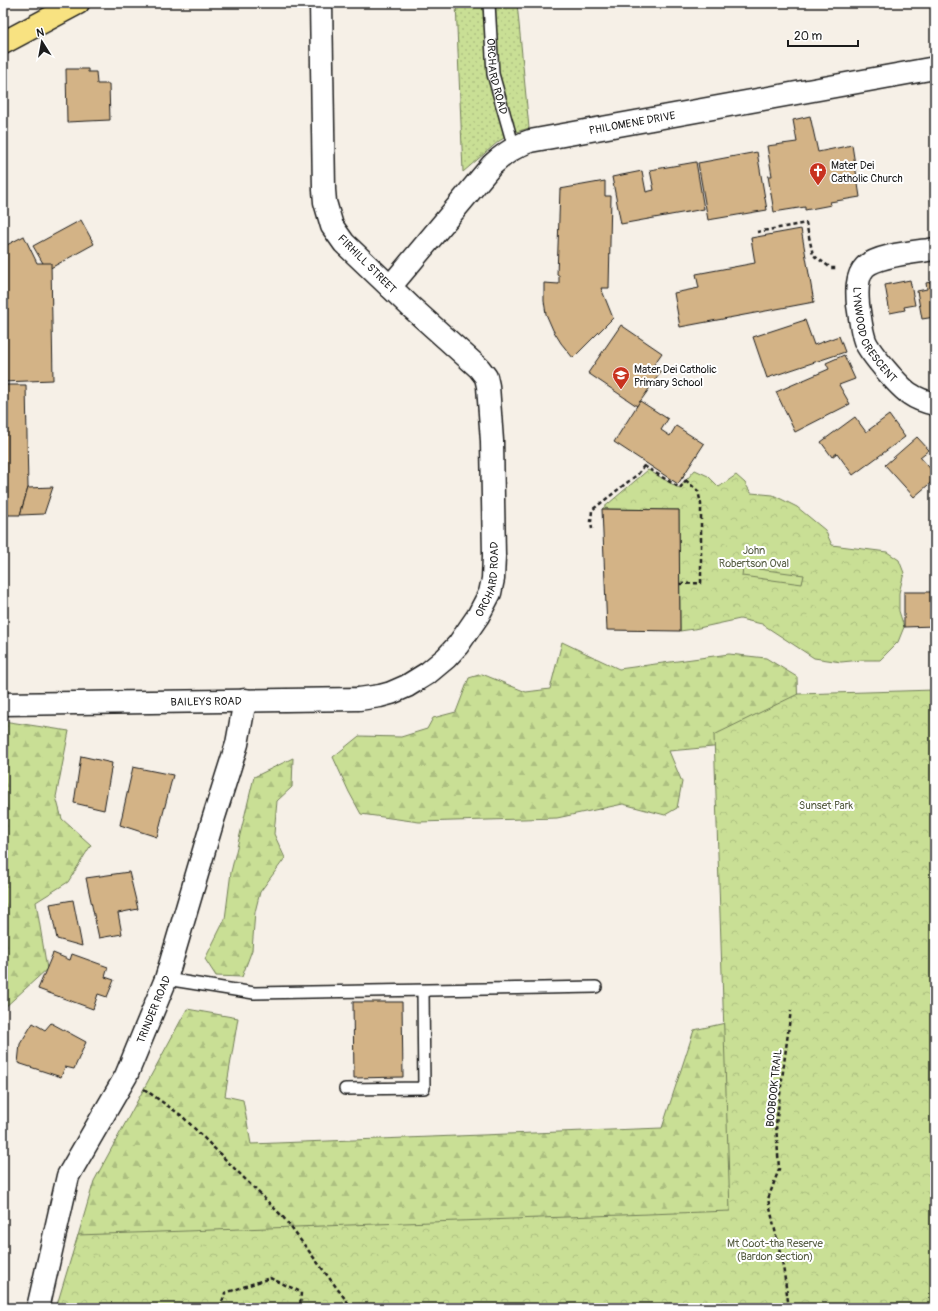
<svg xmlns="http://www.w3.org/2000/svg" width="938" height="1311" font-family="Pangolin,sans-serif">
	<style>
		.grass { fill: url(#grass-dots); stroke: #727e58 }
		.forest { fill: url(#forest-firs); stroke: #727e58 }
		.park { fill: url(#park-crowns); stroke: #727e58 }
		.pitch { fill: #c9df95; stroke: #727e58 }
		.building { fill: #d3b386; stroke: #1c1c1c }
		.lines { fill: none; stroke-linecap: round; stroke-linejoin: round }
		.lane-casing { stroke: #1c1c1c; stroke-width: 14 }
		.street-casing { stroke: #1c1c1c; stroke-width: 25 }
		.primary-casing { stroke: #1c1c1c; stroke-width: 25 }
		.path { stroke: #1c1c1c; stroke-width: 2.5; stroke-dasharray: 4 3; stroke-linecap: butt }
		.lane { stroke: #fff; stroke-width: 11 }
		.street { stroke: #fff; stroke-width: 22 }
		.primary { stroke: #f8e281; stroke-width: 22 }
		.labels { text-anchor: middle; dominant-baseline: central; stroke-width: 4; stroke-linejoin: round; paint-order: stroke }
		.street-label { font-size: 11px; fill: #1c1c1c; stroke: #fff }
		.poi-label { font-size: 11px; fill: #1c1c1c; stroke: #fff; text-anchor: start }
		.park-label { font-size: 11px; fill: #596046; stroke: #fff }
	</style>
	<defs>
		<pattern id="grass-dots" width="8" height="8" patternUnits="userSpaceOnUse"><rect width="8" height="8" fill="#c9df95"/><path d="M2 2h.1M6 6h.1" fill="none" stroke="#acbf80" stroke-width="1.8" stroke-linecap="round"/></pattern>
		<pattern id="forest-firs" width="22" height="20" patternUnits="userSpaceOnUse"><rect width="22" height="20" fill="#c9df95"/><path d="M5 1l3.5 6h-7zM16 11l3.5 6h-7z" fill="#acbf80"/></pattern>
		<pattern id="park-crowns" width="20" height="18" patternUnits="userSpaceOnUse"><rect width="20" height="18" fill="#c9df95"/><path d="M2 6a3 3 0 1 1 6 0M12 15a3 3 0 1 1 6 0" fill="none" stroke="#acbf80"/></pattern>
	</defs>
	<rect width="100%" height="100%" fill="#f6f0e7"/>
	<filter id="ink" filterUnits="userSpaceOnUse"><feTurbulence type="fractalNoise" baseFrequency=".025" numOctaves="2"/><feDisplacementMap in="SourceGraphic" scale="8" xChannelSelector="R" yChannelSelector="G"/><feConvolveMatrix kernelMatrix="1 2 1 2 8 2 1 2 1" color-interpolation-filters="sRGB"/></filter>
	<g filter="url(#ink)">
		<polygon class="grass" points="456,3 517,3 529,128 513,133 499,141 463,172"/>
		<g class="forest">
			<polygon points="562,642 619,669 729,654 766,658 797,677 798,714 724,746 669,751 682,782 677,808 665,815 623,804 557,818 419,822 361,814 349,792 333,757 359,736 401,737 427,729 433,718 456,712 469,678 482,674 526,692 550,689"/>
			<polygon points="3,721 69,731 56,797 62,819 91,845 68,882 36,902 47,969 3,1009"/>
			<polygon points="293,758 292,787 277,801 274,834 285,858 260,892 255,912 252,950 242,977 216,976 205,959 225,919 231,872 254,777"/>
			<polygon points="187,1009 238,1018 225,1096 243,1100 251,1144 662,1128 694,1030 739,1020 848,1198 57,1308 94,1181"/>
		</g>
		<g class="park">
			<polygon points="648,470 679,488 695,470 708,476 719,487 736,475 745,483 751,493 773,495 797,507 825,530 832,545 887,552 899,560 904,573 899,593 899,611 904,627 898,642 880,660 862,660 841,662 814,658 762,624 740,619 694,629 680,631 679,510 602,509"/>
			<polygon points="935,690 935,1308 56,1308 78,1235 730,1211 714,735 798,694"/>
		</g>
		<polygon class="pitch" points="743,567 804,575 802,584 742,576"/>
		<g class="building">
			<polygon points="66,69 88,69 88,72 96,72 97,84 109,84 110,120 67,122"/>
			<polygon points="810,116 818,152 852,145 860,197 830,202 831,205 805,210 805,207 774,212 768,176 772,176 767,146 797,142 793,120"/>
			<polygon points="757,152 767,210 708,220 698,163"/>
			<polygon points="696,162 704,209 621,224 612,177 642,171 646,192 654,190 650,170"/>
			<polygon points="605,181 605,196 611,196 609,288 601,288 613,318 573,358 561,343 553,330 546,314 544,301 544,283 559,284 559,275 557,275 560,189"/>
			<polygon points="81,220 94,244 47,270 33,246"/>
			<polygon points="801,229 814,302 680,327 674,293 699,288 696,274 755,263 751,238"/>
			<polygon points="24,236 37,263 51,263 53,380 3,382 3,247"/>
			<polygon points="910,280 915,305 904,307 905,310 890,313 885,285"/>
			<polygon points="935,281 935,317 922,319 917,291 927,289 926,283"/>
			<polygon points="805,320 814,345 839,336 845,352 767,378 753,337"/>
			<polygon points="621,325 662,353 653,366 661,372 637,406 588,373"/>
			<polygon points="844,355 855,379 839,385 850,404 795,432 776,392 829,369 826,363"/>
			<polygon points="3,385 26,385 28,488 20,515 3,515"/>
			<polygon points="640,401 668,419 661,430 670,436 676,426 704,444 678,484 614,442"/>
			<polygon points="889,415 905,437 853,475 837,453 832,457 821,442 855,417 866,432"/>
			<polygon points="917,437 929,450 920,457 935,474 935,479 914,497 885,465"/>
			<polygon points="53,487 44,514 20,515 28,488"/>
			<polygon points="602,509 679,510 680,631 607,630"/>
			<polygon points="904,592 935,592 935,626 904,627"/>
			<polygon points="81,756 112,763 104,810 74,803"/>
			<polygon points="133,767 173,775 157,837 120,825"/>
			<polygon points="129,872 138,909 118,913 122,934 99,938 86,878"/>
			<polygon points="73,900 82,946 57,939 50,904"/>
			<polygon points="53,953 70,960 72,954 108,967 105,977 114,980 107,997 98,994 93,1009 38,989"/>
			<polygon points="353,1002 402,1002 403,1077 354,1078"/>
			<polygon points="33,1023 45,1030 51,1023 86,1042 74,1069 65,1067 61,1077 18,1063 20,1044"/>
		</g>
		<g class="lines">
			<g class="lane-casing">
				<g id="lane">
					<path id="s1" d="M 489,3 L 493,74 L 514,148"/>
					<polyline points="166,979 254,993 596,987"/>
					<polyline points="345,1089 424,1088 423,991"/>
				</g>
			</g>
			<g class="street-casing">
				<g id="street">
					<path id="s2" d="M 935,249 C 917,252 877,255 865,267 C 856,276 857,293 858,305 C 860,316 861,330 865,341 C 870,353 899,387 910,394 C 917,399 926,402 935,404"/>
					<path id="s3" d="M 390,287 L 492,165 C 504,154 515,146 530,141 L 935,68"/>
					<path id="s4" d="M 3,704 L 359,699 L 380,696 L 391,693 L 407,686 L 428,673 L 446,658 L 458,645 L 478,616 L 490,593 L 493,579 L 494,556 L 492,441 L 488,386 L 486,377 L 479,368 L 411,307 L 344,243 L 332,226 L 325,202 L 324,190 L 321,3"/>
					<path id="s5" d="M 38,1308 L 68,1176 L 126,1076 L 166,979 L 213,820 L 237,744 L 245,700"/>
				</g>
			</g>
			<g class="primary-casing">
				<polyline id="primary" points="3,43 78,3"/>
			</g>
			<g class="path">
				<polyline points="757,232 806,223 813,255 831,268 837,268"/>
				<polyline points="644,466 680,488 686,480"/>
				<polyline points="592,529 591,522 592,510 638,474 646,463"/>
				<polyline points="680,584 701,583 701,504 698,491 682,477"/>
				<polyline points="144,1089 182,1116 283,1217 352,1308"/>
				<polyline points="220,1308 225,1293 270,1278 301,1292 300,1308"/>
				<polyline points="789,1308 783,1266 768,1199 779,1169 776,1125 791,1010"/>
			</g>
			<use href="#lane" class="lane"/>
			<use href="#street" class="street"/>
			<use href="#primary" class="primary"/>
		</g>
	</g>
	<defs>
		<g id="church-pin" transform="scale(0.9)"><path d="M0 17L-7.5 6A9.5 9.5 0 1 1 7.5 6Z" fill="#c8321e" stroke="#fff"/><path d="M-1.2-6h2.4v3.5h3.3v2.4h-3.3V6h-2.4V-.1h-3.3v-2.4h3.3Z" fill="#fff"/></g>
		<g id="school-pin" transform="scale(0.9)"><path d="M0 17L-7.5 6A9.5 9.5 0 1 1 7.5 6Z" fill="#c8321e" stroke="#fff"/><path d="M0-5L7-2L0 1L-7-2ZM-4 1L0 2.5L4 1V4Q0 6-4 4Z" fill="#fff"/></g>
	</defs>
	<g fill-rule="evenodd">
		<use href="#church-pin" x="818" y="171"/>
		<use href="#school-pin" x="621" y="375"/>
	</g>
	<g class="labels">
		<g class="street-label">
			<text stroke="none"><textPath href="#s1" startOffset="74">ORCHARD ROAD</textPath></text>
			<text stroke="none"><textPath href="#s3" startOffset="308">PHILOMENE DRIVE</textPath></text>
			<text transform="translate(367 264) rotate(45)">FIRHILL STREET</text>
			<text stroke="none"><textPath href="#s2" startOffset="147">LYNWOOD CRESCENT</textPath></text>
			<text stroke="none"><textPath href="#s4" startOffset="546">ORCHARD ROAD</textPath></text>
			<text stroke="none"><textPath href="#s4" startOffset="203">BAILEYS ROAD</textPath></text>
			<text stroke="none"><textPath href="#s5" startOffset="323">TRINDER ROAD</textPath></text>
			<text transform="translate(774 1088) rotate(-84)">BOOBOOK TRAIL</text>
		</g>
		<g class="poi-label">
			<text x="831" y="165">Mater Dei<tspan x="831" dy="13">Catholic Church</tspan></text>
			<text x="634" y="369">Mater Dei Catholic<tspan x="634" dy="13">Primary School</tspan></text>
		</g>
		<g class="park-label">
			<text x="754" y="550">John<tspan x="754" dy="13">Robertson Oval</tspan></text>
			<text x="826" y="805">Sunset Park</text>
			<text x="775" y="1243">Mt Coot-tha Reserve<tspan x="775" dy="13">(Bardon section)</tspan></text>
		</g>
	</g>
	<rect width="938" height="1311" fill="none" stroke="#fff" stroke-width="16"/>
	<rect x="8" y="8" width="922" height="1295" fill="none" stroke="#1c1c1c" stroke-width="1.5" filter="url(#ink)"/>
	<g transform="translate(42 42) rotate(349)" stroke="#ffffff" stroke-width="3" paint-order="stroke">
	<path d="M0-3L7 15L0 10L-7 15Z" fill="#1c1c1c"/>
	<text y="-6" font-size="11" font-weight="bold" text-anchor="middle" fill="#1c1c1c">N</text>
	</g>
	<path d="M788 40v6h70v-6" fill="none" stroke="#1c1c1c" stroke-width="2"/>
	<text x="794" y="40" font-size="12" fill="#1c1c1c" stroke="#ffffff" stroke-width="3" paint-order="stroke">20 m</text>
</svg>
